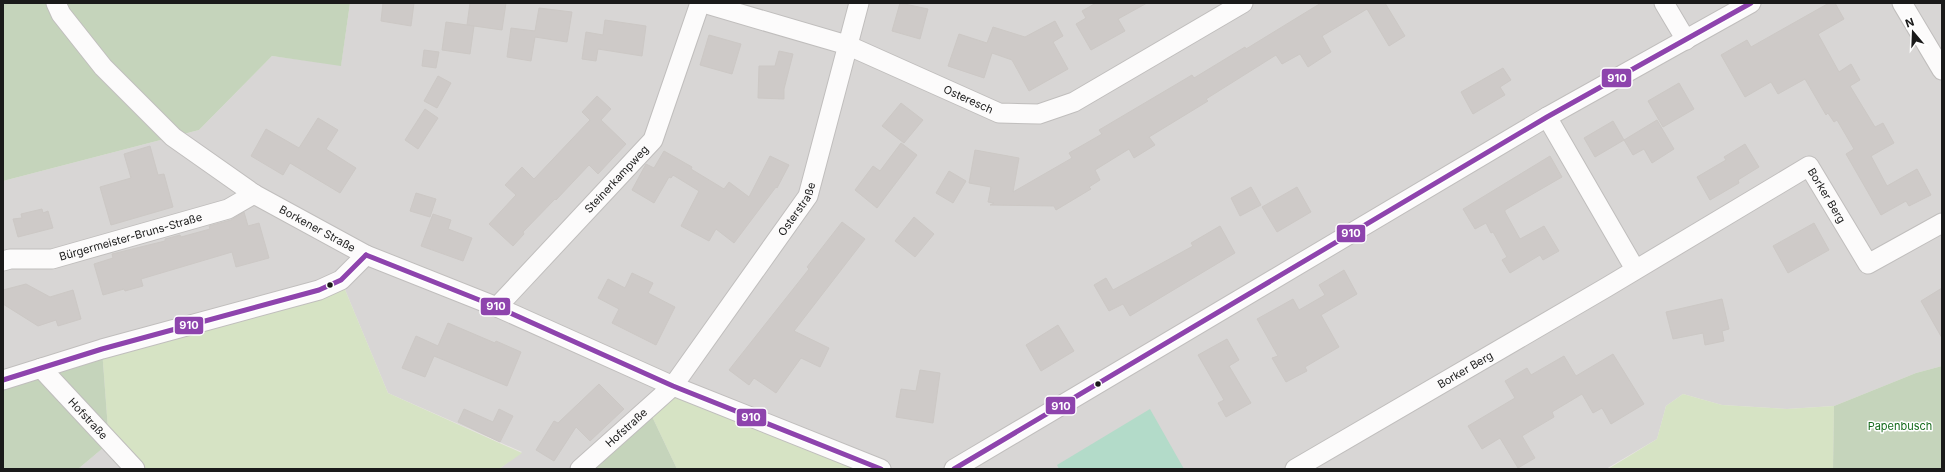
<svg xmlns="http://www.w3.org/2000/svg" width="1945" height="472" font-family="Inter,sans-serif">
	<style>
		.residential { fill: #d8d6d5 }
		.grass { fill: #d6e3c4 }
		.forest { fill: #c5d4bb }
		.pitch { fill: #b3dbc9 }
		.building { fill: #cecac8; stroke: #ccc8c5 }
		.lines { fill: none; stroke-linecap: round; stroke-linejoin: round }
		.minor-casing { stroke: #c0bebd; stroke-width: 21 }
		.minor { stroke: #fcfbfb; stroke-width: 19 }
		.bus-1-casing { stroke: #fff; stroke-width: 8 }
		.bus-1 { stroke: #8e44ad; stroke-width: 5 }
		.bus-dot { fill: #1a1a1a; stroke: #fff; stroke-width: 1.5 }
		.labels { text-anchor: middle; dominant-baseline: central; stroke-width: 3; stroke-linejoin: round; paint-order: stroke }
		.street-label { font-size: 11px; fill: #1a1a1a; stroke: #fff }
		.park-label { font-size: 11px; fill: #166b1c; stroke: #fff }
		.line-badge { stroke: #fff; stroke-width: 1.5 }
		.badge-label { font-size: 11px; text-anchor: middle; font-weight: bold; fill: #fff }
	</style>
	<rect width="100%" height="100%" fill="#e9e6e3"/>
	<g class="residential">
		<polygon points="350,3 1942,3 1942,366 1916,373 1834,406 1787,409 1722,405 1683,394 1666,406 1657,439 1606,469 881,469 673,386 580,469 499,469 522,452 388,393 341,280 3,380 3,181 199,130 272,56 341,65"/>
		<polygon points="109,443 135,469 78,469"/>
	</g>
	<g class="grass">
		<polygon points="341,280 388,393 522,453 499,469 135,469 109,443 102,349"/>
		<polygon points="673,386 881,469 677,469 648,408"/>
		<polygon points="1683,394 1722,405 1787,409 1834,406 1833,469 1608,469 1657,439 1666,406"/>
	</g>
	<g class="forest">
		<polygon points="3,3 350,3 341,66 272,56 199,130 3,181"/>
		<polygon points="102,349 109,443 78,469 3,469 3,380"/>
		<polygon points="1942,366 1942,469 1833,469 1834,406 1916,373"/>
		<polygon points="648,408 677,469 580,469"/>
	</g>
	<polygon class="pitch" points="1150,409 1184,469 1059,469 1057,465"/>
	<g class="building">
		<polygon points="383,3 414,3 411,26 381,21"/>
		<polygon points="470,3 506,3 502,30 467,25"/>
		<polygon points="900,3 928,9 920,39 892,31"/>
		<polygon points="1096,3 1147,3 1118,19 1125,31 1091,50 1076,24 1086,18 1082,11"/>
		<polygon points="1321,3 1385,3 1405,36 1389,46 1367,9 1322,36 1331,52 1308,67 1300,54 1282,64 1276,55 1206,99 1208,101 1149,137 1155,145 1134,158 1129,149 1095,170 1100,180 1089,187 1091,189 1056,210 1054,206 990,205 994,203 988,202 991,187 969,183 975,150 1019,158 1013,192 1072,158 1069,153 1102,134 1099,130 1192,75 1194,78 1245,47 1246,49"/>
		<polygon points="1829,3 1835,3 1844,19 1818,34 1839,72 1851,64 1860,80 1850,86 1875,127 1883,123 1894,143 1871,156 1887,186 1917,169 1931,195 1909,206 1906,201 1881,215 1846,154 1854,149 1837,120 1834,122 1828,113 1826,115 1805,79 1778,94 1771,82 1745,97 1721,55 1747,40 1751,47"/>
		<polygon points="539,8 572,12 567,42 535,37 531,61 507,57 511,28 535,31"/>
		<polygon points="605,20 646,26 642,56 598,49 596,61 582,59 586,32 603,35"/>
		<polygon points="1055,21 1063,36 1053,42 1068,69 1029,91 1012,60 992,53 984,78 948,66 959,34 987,43 993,27 1025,37"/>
		<polygon points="446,22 474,26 470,54 442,50"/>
		<polygon points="709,35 741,44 732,74 700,65"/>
		<polygon points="424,50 439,52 436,68 422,66"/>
		<polygon points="779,51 793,54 784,89 784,99 758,98 759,66 775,66"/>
		<polygon points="1503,68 1511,80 1500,87 1505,95 1473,114 1461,92"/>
		<polygon points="438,76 451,83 437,108 424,101"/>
		<polygon points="1679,83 1694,109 1663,127 1648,101"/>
		<polygon points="597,96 611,109 601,120 626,144 598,174 589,165 556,200 555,199 523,232 524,234 513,246 489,224 516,195 505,185 522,167 534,179 590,120 582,112"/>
		<polygon points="901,103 923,120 904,143 882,126"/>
		<polygon points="425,109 438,118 418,149 405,140"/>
		<polygon points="318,118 338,130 326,149 356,168 340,193 290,163 283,175 251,156 266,129 299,148"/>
		<polygon points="1657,120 1674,149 1652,163 1644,149 1633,155 1624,140"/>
		<polygon points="1613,121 1624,140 1595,157 1584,138"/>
		<polygon points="901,143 917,155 877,208 855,190 873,166 880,171"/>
		<polygon points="1745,144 1759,167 1738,180 1739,183 1710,200 1697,177 1726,160 1724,157"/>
		<polygon points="150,146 158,175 164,174 173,207 111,225 100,187 131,178 124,154"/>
		<polygon points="664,151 692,167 691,169 724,189 729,182 749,197 770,156 789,165 777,188 776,187 734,243 716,229 709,241 681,226 699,191 673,175 671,178 669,177 654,203 632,190 646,164 654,168"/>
		<polygon points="1550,156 1562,177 1505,210 1505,212 1520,239 1544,226 1559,251 1543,260 1540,255 1510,273 1502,260 1507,257 1493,232 1491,233 1486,223 1475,229 1463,209"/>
		<polygon points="949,171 966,181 953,203 936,193"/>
		<polygon points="1251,187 1261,205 1240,216 1231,198"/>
		<polygon points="1297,187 1311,212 1277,232 1262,207"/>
		<polygon points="416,193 436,199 430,217 410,211"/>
		<polygon points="42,209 43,213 48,211 53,228 18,237 13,219 22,218 21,214"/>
		<polygon points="244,212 248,226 259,223 269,258 236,267 232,252 141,279 143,286 125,291 124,289 103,295 94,264 113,258 112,254 165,241 165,239 180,235 181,237 210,229 209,226 231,220"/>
		<polygon points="433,214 451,220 448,229 472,238 463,261 421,246"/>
		<polygon points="914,217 934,234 915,257 895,241"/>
		<polygon points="842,222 865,239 794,331 829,348 820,367 801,358 776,393 754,378 749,385 729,370 809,269 807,267"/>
		<polygon points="1814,223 1829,250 1788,273 1773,246"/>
		<polygon points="1220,226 1235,253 1130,316 1123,304 1109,311 1094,285 1106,278 1113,290 1193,246 1191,243"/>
		<polygon points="1344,270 1357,294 1321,315 1339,347 1305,367 1307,371 1286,382 1272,358 1278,356 1257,319 1293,299 1299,310 1325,295 1319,285"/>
		<polygon points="632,273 653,283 648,293 675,307 656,345 612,323 619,309 598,298 608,279 625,288"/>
		<polygon points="26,284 50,297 73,290 81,319 58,326 56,320 38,326 3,304 3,290"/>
		<polygon points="1942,288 1942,338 1921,301"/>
		<polygon points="1722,299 1729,329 1722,331 1724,341 1705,345 1703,333 1673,339 1666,312"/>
		<polygon points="448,323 495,343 496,341 521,352 507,386 434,356 425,377 402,368 416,336 438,346"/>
		<polygon points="1058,325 1074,351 1041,371 1026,345"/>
		<polygon points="1227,339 1239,360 1229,366 1251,403 1226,417 1218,403 1224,400 1198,355"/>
		<polygon points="1613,354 1644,404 1611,424 1602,408 1593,413 1582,394 1552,412 1554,417 1522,436 1535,458 1518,468 1500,438 1482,449 1468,426 1515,398 1505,381 1527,368 1531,375 1564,356 1576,376"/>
		<polygon points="920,370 940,373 933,423 896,417 901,389 916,391"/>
		<polygon points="599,384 624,409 590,441 576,427 554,461 536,450 554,421 558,423"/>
		<polygon points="464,409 493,422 499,409 513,416 500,442 458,422"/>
	</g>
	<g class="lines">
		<g class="minor-casing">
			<g id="minor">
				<path id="s1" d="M 56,3 L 61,14 L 103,67 L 173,137 L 254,194 L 366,255 L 497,307 L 673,386 L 881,469"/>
				<path id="s2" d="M 703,3 L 847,45 L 999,113 L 1039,114 L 1074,102 L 1243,3"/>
				<polyline points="1664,3 1686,40"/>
				<polyline points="1902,3 1942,70"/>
				<polyline points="1547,117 1635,269"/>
				<path id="s3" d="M 3,261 L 10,259 L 52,259 L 228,209 L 254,194"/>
				<path id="s4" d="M 497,307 L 653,140 L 700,3"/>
				<path id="s5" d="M 41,368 L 135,469"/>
				<polyline points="3,380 102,349 319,290 341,280 366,255"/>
				<path id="s6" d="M 580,469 L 673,386 L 808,196 L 859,3"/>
				<polyline points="954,469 1547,117 1751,3"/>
				<path id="s7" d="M 1295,469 L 1607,287 L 1809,166 L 1868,264 L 1942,223"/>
			</g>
		</g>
		<use href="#minor" class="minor"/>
		<g class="bus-1-casing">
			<g id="bus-1">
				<polyline points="366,255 497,307 673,386 881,469"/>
				<polyline points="3,380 102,349 319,290 341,280 366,255"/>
				<polyline points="954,469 1547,117 1751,3"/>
			</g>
		</g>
		<use href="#bus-1" class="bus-1"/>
	</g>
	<g class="bus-dot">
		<circle cx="330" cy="285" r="3.5"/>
		<circle cx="1098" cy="384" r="3.5"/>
	</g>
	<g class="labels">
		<g class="street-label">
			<text stroke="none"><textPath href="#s2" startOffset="283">Osteresch</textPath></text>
			<text stroke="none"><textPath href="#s4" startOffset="175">Steinerkampweg</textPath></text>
			<text stroke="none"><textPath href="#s7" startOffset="631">Borker Berg</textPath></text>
			<text stroke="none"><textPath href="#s6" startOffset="341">Osterstraße</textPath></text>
			<text stroke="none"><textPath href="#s1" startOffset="350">Borkener Straße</textPath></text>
			<text stroke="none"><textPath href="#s3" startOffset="131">Bürgermeister-Bruns-Straße</textPath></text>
			<text stroke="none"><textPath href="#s7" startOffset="197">Borker Berg</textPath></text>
			<text stroke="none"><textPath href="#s5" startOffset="69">Hofstraße</textPath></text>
			<text stroke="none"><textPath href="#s6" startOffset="62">Hofstraße</textPath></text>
		</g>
		<g class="park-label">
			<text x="1900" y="426">Papenbusch</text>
		</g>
	</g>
	<g class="line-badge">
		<rect x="1601" y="68" width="31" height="20" rx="4" fill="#8e44ad"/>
		<rect x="1336" y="224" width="30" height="19" rx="4" fill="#8e44ad"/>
		<rect x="480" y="297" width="31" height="19" rx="4" fill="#8e44ad"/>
		<rect x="174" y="316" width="30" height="19" rx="4" fill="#8e44ad"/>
		<rect x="1045" y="396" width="31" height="19" rx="4" fill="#8e44ad"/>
		<rect x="736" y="408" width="31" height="19" rx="4" fill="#8e44ad"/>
	</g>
	<g class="badge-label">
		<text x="1617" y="82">910</text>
		<text x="1351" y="237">910</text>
		<text x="496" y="310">910</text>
		<text x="189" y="329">910</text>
		<text x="1061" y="410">910</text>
		<text x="751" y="421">910</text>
	</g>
	<rect width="1945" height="472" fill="none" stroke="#1a1a1a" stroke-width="8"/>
	<g transform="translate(1913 32) rotate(341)" stroke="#ffffff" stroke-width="3" paint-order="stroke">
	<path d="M0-3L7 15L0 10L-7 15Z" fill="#1a1a1a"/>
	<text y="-6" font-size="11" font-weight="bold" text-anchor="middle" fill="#1a1a1a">N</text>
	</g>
</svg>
